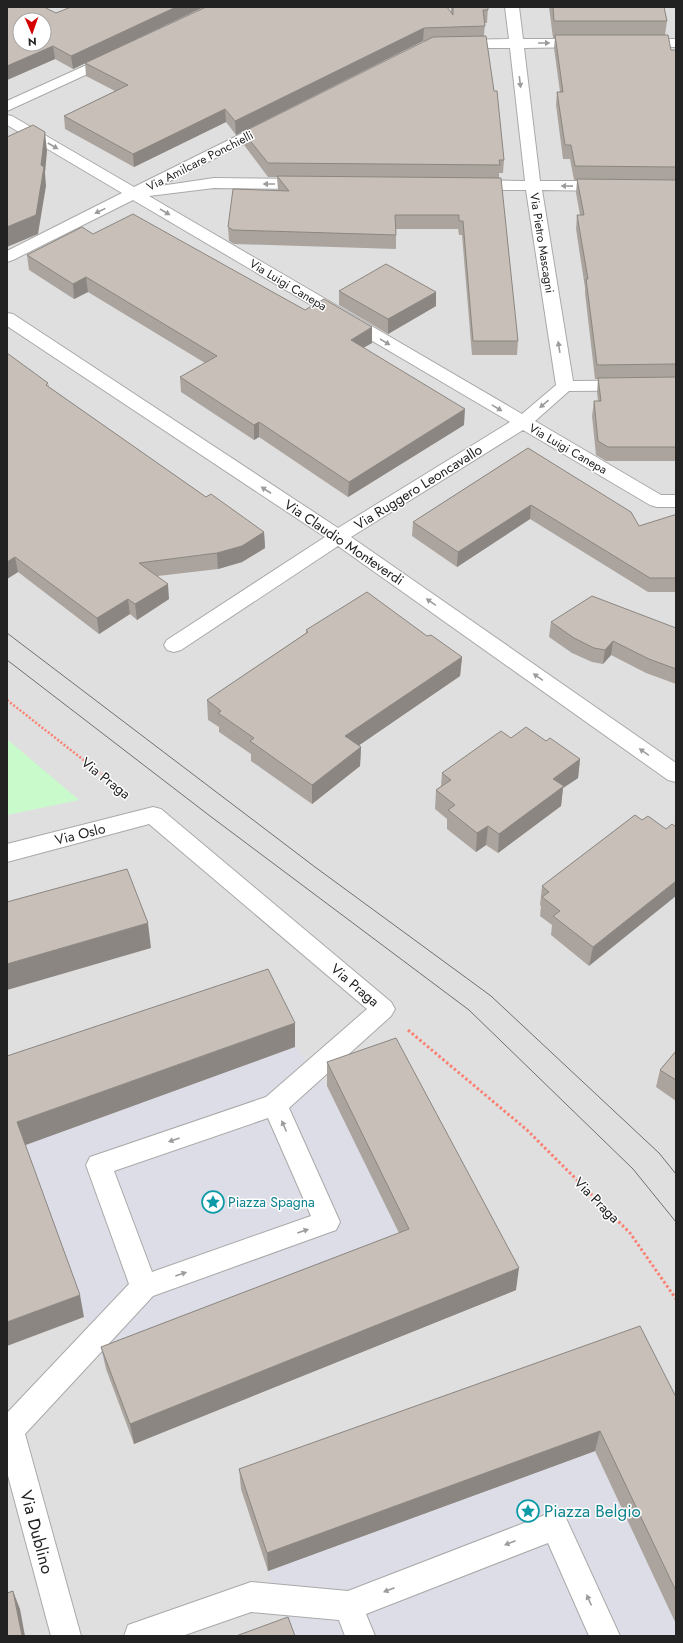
<svg xmlns="http://www.w3.org/2000/svg" width="683" height="1643" font-family="Jost,sans-serif">
	<style>
		.residential { fill: #e0dfdf; fill-rule: evenodd }
		.park { fill: #c8facc }
		.plaza { fill: #dddde8 }
		.lines { fill: none; stroke-linecap: round; stroke-linejoin: round }
		.minor-casing { stroke: #a9a9a9; stroke-width: 2 }
		.path-far1 { stroke: #fa8072; stroke-width: 2.5; stroke-dasharray: 2 2; stroke-linecap: butt }
		.path { stroke: #fa8072; stroke-width: 3; stroke-dasharray: 2.5 2.5; stroke-linecap: butt }
		.minor { fill: #fff; fill-rule: evenodd }
		.tram { stroke: #707070; stroke-width: 1 }
		.wall { fill: #aba49e }
		.shaded-wall { fill: #8b8681 }
		.building { fill: #c7bfb8; stroke: #8b8681; fill-rule: evenodd }
		.oneway { fill: #9c9c9c }
		.labels { text-anchor: middle; dominant-baseline: central; stroke-width: 3; stroke-linejoin: round; paint-order: stroke }
		.far-street-label { font-size: 12px; fill: #222; stroke: #fff }
		.street-label { font-size: 14px; fill: #222; stroke: #fff }
		.culture-label { font-size: 14px; fill: #0d838f; stroke: #fff; text-anchor: start }
		.near-culture-label { font-size: 17px; fill: #0d838f; stroke: #fff; text-anchor: start }
		.near-street-label { font-size: 17px; fill: #222; stroke: #fff }
	</style>
	<rect width="100%" height="100%" fill="#f2efe9"/>
	<path class="residential" d="M 7,7 L 676,7 L 676,1636 L 7,1636 ZM 20,20 L 44,20 L 44,44 L 20,44 Z"/>
	<polygon class="park" points="7,739 79,800 7,815"/>
	<g class="plaza">
		<polygon points="295,1047 327,1086 412,1260 106,1369 85,1317 23,1146"/>
		<polygon points="595,1451 676,1624 676,1636 290,1636 268,1571"/>
	</g>
	<g class="lines">
		<g class="minor-casing">
			<g id="minor">
				<polygon points="505,7 519,7 523,39 585,39 590,40 592,43 590,46 585,47 524,48 540,181 607,181 612,183 615,186 612,189 607,191 542,190 573,381 676,380 676,390 569,391 535,421 661,495 676,495 676,507 657,507 650,505 523,430 351,537 676,763 676,782 668,780 338,546 181,650 174,652 167,650 164,645 167,640 325,537 7,326 7,313 13,314 338,528 510,422 133,200 13,260 7,262 7,251 122,193 7,125 7,115 12,116 134,187 265,122 270,121 275,122 277,125 275,128 160,186 214,178 307,179 312,181 315,184 312,187 307,189 214,188 149,196 522,414 556,385 526,190 473,190 468,188 465,185 468,182 473,180 525,181 510,48 457,48 452,47 450,44 452,41 457,40 509,39"/>
				<polygon points="639,39 676,39 676,47 634,46 632,43 634,40"/>
				<polygon points="113,53 118,54 120,57 118,60 7,111 7,101"/>
				<path d="M 153,807 L 161,809 L 391,1002 L 395,1009 L 391,1016 L 289,1108 L 340,1222 L 336,1230 L 153,1296 L 25,1434 L 81,1636 L 51,1636 L 7,1472 L 7,1413 L 129,1284 L 86,1165 L 90,1157 L 266,1097 L 367,1009 L 149,824 L 7,862 L 7,844 ZM 268,1118 L 311,1216 L 152,1272 L 114,1171 Z"/>
				<polygon points="555,1511 565,1516 620,1636 589,1636 548,1543 366,1614 375,1636 345,1636 339,1620 251,1612 182,1636 124,1636 128,1625 251,1582 348,1591"/>
			</g>
		</g>
		<polyline class="path-far1" points="7,700 123,791"/>
		<polyline class="path" points="408,1030 527,1130 630,1233 676,1299"/>
		<use href="#minor" class="minor"/>
		<g class="tram">
			<polyline points="7,633 315,867 491,996 659,1153 676,1174"/>
			<polyline points="7,660 210,816 469,1010 633,1169 676,1222"/>
		</g>
	</g>
	<g class="wall">
		<polygon points="7,7 108,52 451,13 451,7 488,7 487,23 485,23 484,36 504,160 503,173 499,173 499,178 518,341 517,355 472,355 462,235 459,235 458,229 396,229 396,249 234,244 229,241 228,227 278,190 277,177 268,177 244,145 243,132 426,41 423,41 236,135 226,122 134,167 65,129 64,116 115,91 86,76 85,63 73,69 55,59 7,80"/>
		<polygon points="549,7 664,7 667,21 665,35 671,50 676,50 676,461 606,461 596,455 592,416 594,401 598,401 597,392 598,379 595,379 585,293 585,288 576,229 577,215 580,215 576,193 577,180 574,180 570,159 563,159 556,105 557,92 560,92 554,48 555,38 553,38"/>
		<polygon points="93,234 305,310 372,343 363,348 464,425 348,497 259,437 254,440 181,392 180,377 205,363 88,292 74,299 29,270 27,255"/>
		<polygon points="339,291 436,306 388,334 339,305"/>
		<polygon points="48,383 49,387 206,497 264,532 265,548 242,562 218,569 158,576 169,599 137,620 130,614 99,634 18,572 7,579"/>
		<polygon points="528,448 639,526 676,515 676,592 648,592 530,519 457,567 412,536 413,522"/>
		<polygon points="551,622 676,628 676,684 646,673 611,655 603,664 592,662 572,653 549,637"/>
		<polygon points="306,630 427,636 462,657 460,676 359,745 361,747 360,766 312,804 251,761 251,754 219,732 219,727 208,720 207,700 306,633"/>
		<polygon points="511,738 546,741 580,759 578,778 563,788 561,806 498,853 486,845 476,852 447,829 447,819 435,809 436,790 441,786 442,773"/>
		<polygon points="635,815 589,966 551,935 552,925 540,916 541,906 540,905 542,886"/>
		<polygon points="676,1051 676,1101 656,1087 660,1070"/>
		<polygon points="327,1062 516,1290 134,1444 106,1369 101,1347 399,1233 327,1086"/>
		<polygon points="676,1397 676,1624 595,1451 268,1571 241,1489 239,1469"/>
	</g>
	<g class="shaded-wall">
		<polygon points="176,7 204,7 73,69 71,56"/>
		<polygon points="424,28 423,41 236,135 235,121"/>
		<polygon points="53,46 55,59 7,80 7,66"/>
		<polygon points="225,109 226,122 134,167 133,154"/>
		<polygon points="45,132 47,151 45,173 46,186 38,234 7,247 7,227 41,165"/>
		<polygon points="86,277 88,292 74,299 73,284"/>
		<polygon points="436,292 436,306 388,334 388,319"/>
		<polygon points="372,327 372,343 350,355 351,340"/>
		<polygon points="465,409 464,425 348,497 349,482"/>
		<polygon points="259,422 259,437 254,440 254,425"/>
		<polygon points="531,505 530,519 457,567 458,552"/>
		<polygon points="264,532 265,548 242,562 218,569 217,553"/>
		<polygon points="15,557 18,572 7,579 7,562"/>
		<polygon points="168,584 169,599 137,620 135,604"/>
		<polygon points="128,599 130,614 99,634 97,618"/>
		<polygon points="613,641 611,655 603,664 605,650"/>
		<polygon points="462,657 460,676 345,755 345,736"/>
		<polygon points="361,747 360,766 312,804 312,785"/>
		<polygon points="580,759 578,778 563,788 561,806 498,853 499,834 553,779"/>
		<polygon points="488,826 486,845 476,852 477,833"/>
		<polygon points="676,881 676,896 589,966 593,947"/>
		<polygon points="148,923 151,948 7,990 7,964"/>
		<polygon points="295,1023 295,1047 23,1146 17,1122"/>
		<polygon points="519,1268 516,1290 134,1444 130,1424"/>
		<polygon points="80,1295 84,1317 7,1346 7,1322"/>
		<polygon points="600,1431 595,1451 268,1571 267,1553"/>
		<polygon points="13,1591 20,1609 25,1636 22,1636"/>
	</g>
	<g class="building">
		<path d="M 7,7 L 44,7 L 56,13 L 71,7 L 176,7 L 71,56 L 53,46 L 7,66 ZM 20,20 L 44,20 L 44,44 L 20,44 Z"/>
		<polygon points="206,7 447,7 453,15 453,7 488,7 488,10 483,10 485,26 424,28 235,121 225,109 133,154 64,116 128,85 85,63"/>
		<polygon points="553,7 664,7 667,21 554,21"/>
		<polygon points="555,35 668,35 671,50 676,50 676,167 575,166 571,145 565,145 557,92 563,92"/>
		<polygon points="486,36 494,91 497,91 504,160 499,160 500,165 268,163 243,132 433,37"/>
		<polygon points="33,125 45,132 41,165 44,167 36,215 7,227 7,137"/>
		<polygon points="277,176 501,178 518,341 473,341 463,221 459,221 459,215 395,215 396,235 233,230 228,227 233,189 289,191"/>
		<polygon points="577,179 676,180 676,364 597,365 586,279 588,279 577,215 584,215"/>
		<polygon points="133,214 305,310 324,299 372,327 351,340 465,409 349,482 259,422 254,425 180,377 217,356 86,277 73,284 27,255 82,227 93,234"/>
		<polygon points="386,264 436,292 388,319 339,291"/>
		<polygon points="7,353 48,383 46,385 206,497 211,494 264,532 242,546 217,553 139,563 168,584 135,604 128,599 97,618 15,557 7,562"/>
		<polygon points="676,377 676,447 608,447 598,441 594,401 601,401 598,378"/>
		<polygon points="528,448 631,512 639,526 674,515 676,515 676,578 650,578 531,505 458,552 413,522"/>
		<polygon points="367,592 427,636 431,635 462,657 345,736 361,747 312,785 250,741 254,738 218,713 221,711 207,700 308,632 306,630"/>
		<polygon points="592,596 676,628 676,669 649,659 613,641 605,650 594,648 574,638 551,622"/>
		<polygon points="526,727 546,741 550,738 580,759 553,779 564,786 499,834 488,826 477,833 448,810 455,805 436,790 451,780 442,773 501,731 511,738"/>
		<polygon points="635,815 642,820 648,816 666,829 672,824 676,827 676,881 593,947 553,916 560,911 542,897 549,892 542,886"/>
		<polygon points="127,869 148,923 7,964 7,902"/>
		<polygon points="268,969 295,1023 17,1122 80,1295 7,1322 7,1056"/>
		<polygon points="396,1038 519,1268 130,1424 101,1347 409,1229 327,1062"/>
		<polygon points="676,1051 676,1080 660,1070"/>
		<polygon points="640,1326 676,1397 676,1591 600,1431 267,1553 239,1469"/>
		<polygon points="13,1591 22,1636 7,1636 7,1593"/>
		<polygon points="288,1617 295,1636 236,1636"/>
	</g>
	<defs><path id="oneway-solid" d="M-6-.8H1V-3.2L6.5 0L1 3.2V.8H-6Z"/></defs>
	<g class="oneway">
		<use href="#oneway-solid" transform="translate(544 43)"/>
		<use href="#oneway-solid" transform="translate(520 82) rotate(83)"/>
		<use href="#oneway-solid" transform="translate(53 146) rotate(30)"/>
		<use href="#oneway-solid" transform="translate(269 184) rotate(-180)"/>
		<use href="#oneway-solid" transform="translate(567 186) rotate(-179)"/>
		<use href="#oneway-solid" transform="translate(100 211) rotate(154)"/>
		<use href="#oneway-solid" transform="translate(165 212) rotate(31)"/>
		<use href="#oneway-solid" transform="translate(385 342) rotate(31)"/>
		<use href="#oneway-solid" transform="translate(559 347) rotate(-99)"/>
		<use href="#oneway-solid" transform="translate(544 404) rotate(139)"/>
		<use href="#oneway-solid" transform="translate(497 408) rotate(31)"/>
		<use href="#oneway-solid" transform="translate(266 490) rotate(-147)"/>
		<use href="#oneway-solid" transform="translate(431 602) rotate(-145)"/>
		<use href="#oneway-solid" transform="translate(538 677) rotate(-145)"/>
		<use href="#oneway-solid" transform="translate(644 752) rotate(-145)"/>
		<use href="#oneway-solid" transform="translate(284 1126) rotate(-114)"/>
		<use href="#oneway-solid" transform="translate(174 1140) rotate(161)"/>
		<use href="#oneway-solid" transform="translate(303 1231) rotate(-19)"/>
		<use href="#oneway-solid" transform="translate(181 1274) rotate(-19)"/>
		<use href="#oneway-solid" transform="translate(510 1543) rotate(159)"/>
		<use href="#oneway-solid" transform="translate(389 1590) rotate(159)"/>
		<use href="#oneway-solid" transform="translate(589 1600) rotate(-114)"/>
	</g>
	<defs>
		<g id="sight-ring" transform="scale(1.15)"><circle r="9.5" fill="#fff" stroke="#0f9aa8" stroke-width="1.5"/><path d="M0-6L1.8-2.2L6-1.7L2.9 1.2L3.7 5.4L0 3.3L-3.7 5.4L-2.9 1.2L-6-1.7L-1.8-2.2Z" fill="#0f9aa8"/></g>
	</defs>
	<g fill-rule="evenodd">
		<use href="#sight-ring" x="213" y="1202"/>
		<use href="#sight-ring" x="528" y="1511"/>
	</g>
	<g class="labels">
		<g class="far-street-label">
			<text transform="translate(200 161) rotate(-27)">Via Amilcare Ponchielli</text>
			<text transform="translate(542 243) rotate(81)">Via Pietro Mascagni</text>
			<text transform="translate(288 285) rotate(31)">Via Luigi Canepa</text>
			<text transform="translate(568 449) rotate(30)">Via Luigi Canepa</text>
		</g>
		<g class="street-label">
			<text transform="translate(418 487) rotate(-32)">Via Ruggero Leoncavallo</text>
			<text transform="translate(344 542) rotate(34)">Via Claudio Monteverdi</text>
			<text transform="translate(106 778) rotate(38)">Via Praga</text>
			<text transform="translate(80 834) rotate(-14)">Via Oslo</text>
			<text transform="translate(355 985) rotate(40)">Via Praga</text>
			<text transform="translate(597 1200) rotate(45)">Via Praga</text>
		</g>
		<g class="culture-label">
			<text x="228" y="1202">Piazza Spagna</text>
		</g>
		<g class="near-culture-label">
			<text x="544" y="1511">Piazza Belgio</text>
		</g>
		<g class="near-street-label">
			<text transform="translate(37 1532) rotate(75)">Via Dublino</text>
		</g>
	</g>
	<rect width="683" height="1643" fill="none" stroke="#222222" stroke-width="16"/>
	<g transform="translate(32 32) rotate(178)"><circle r="19" fill="#ffffff" stroke="#a7a7a7"/>
	<path d="M0-3L7 15L0 10L-7 15Z" fill="#d40000"/>
	<text y="-6" font-size="11" font-weight="bold" text-anchor="middle" fill="#222222">N</text>
	</g>
</svg>
